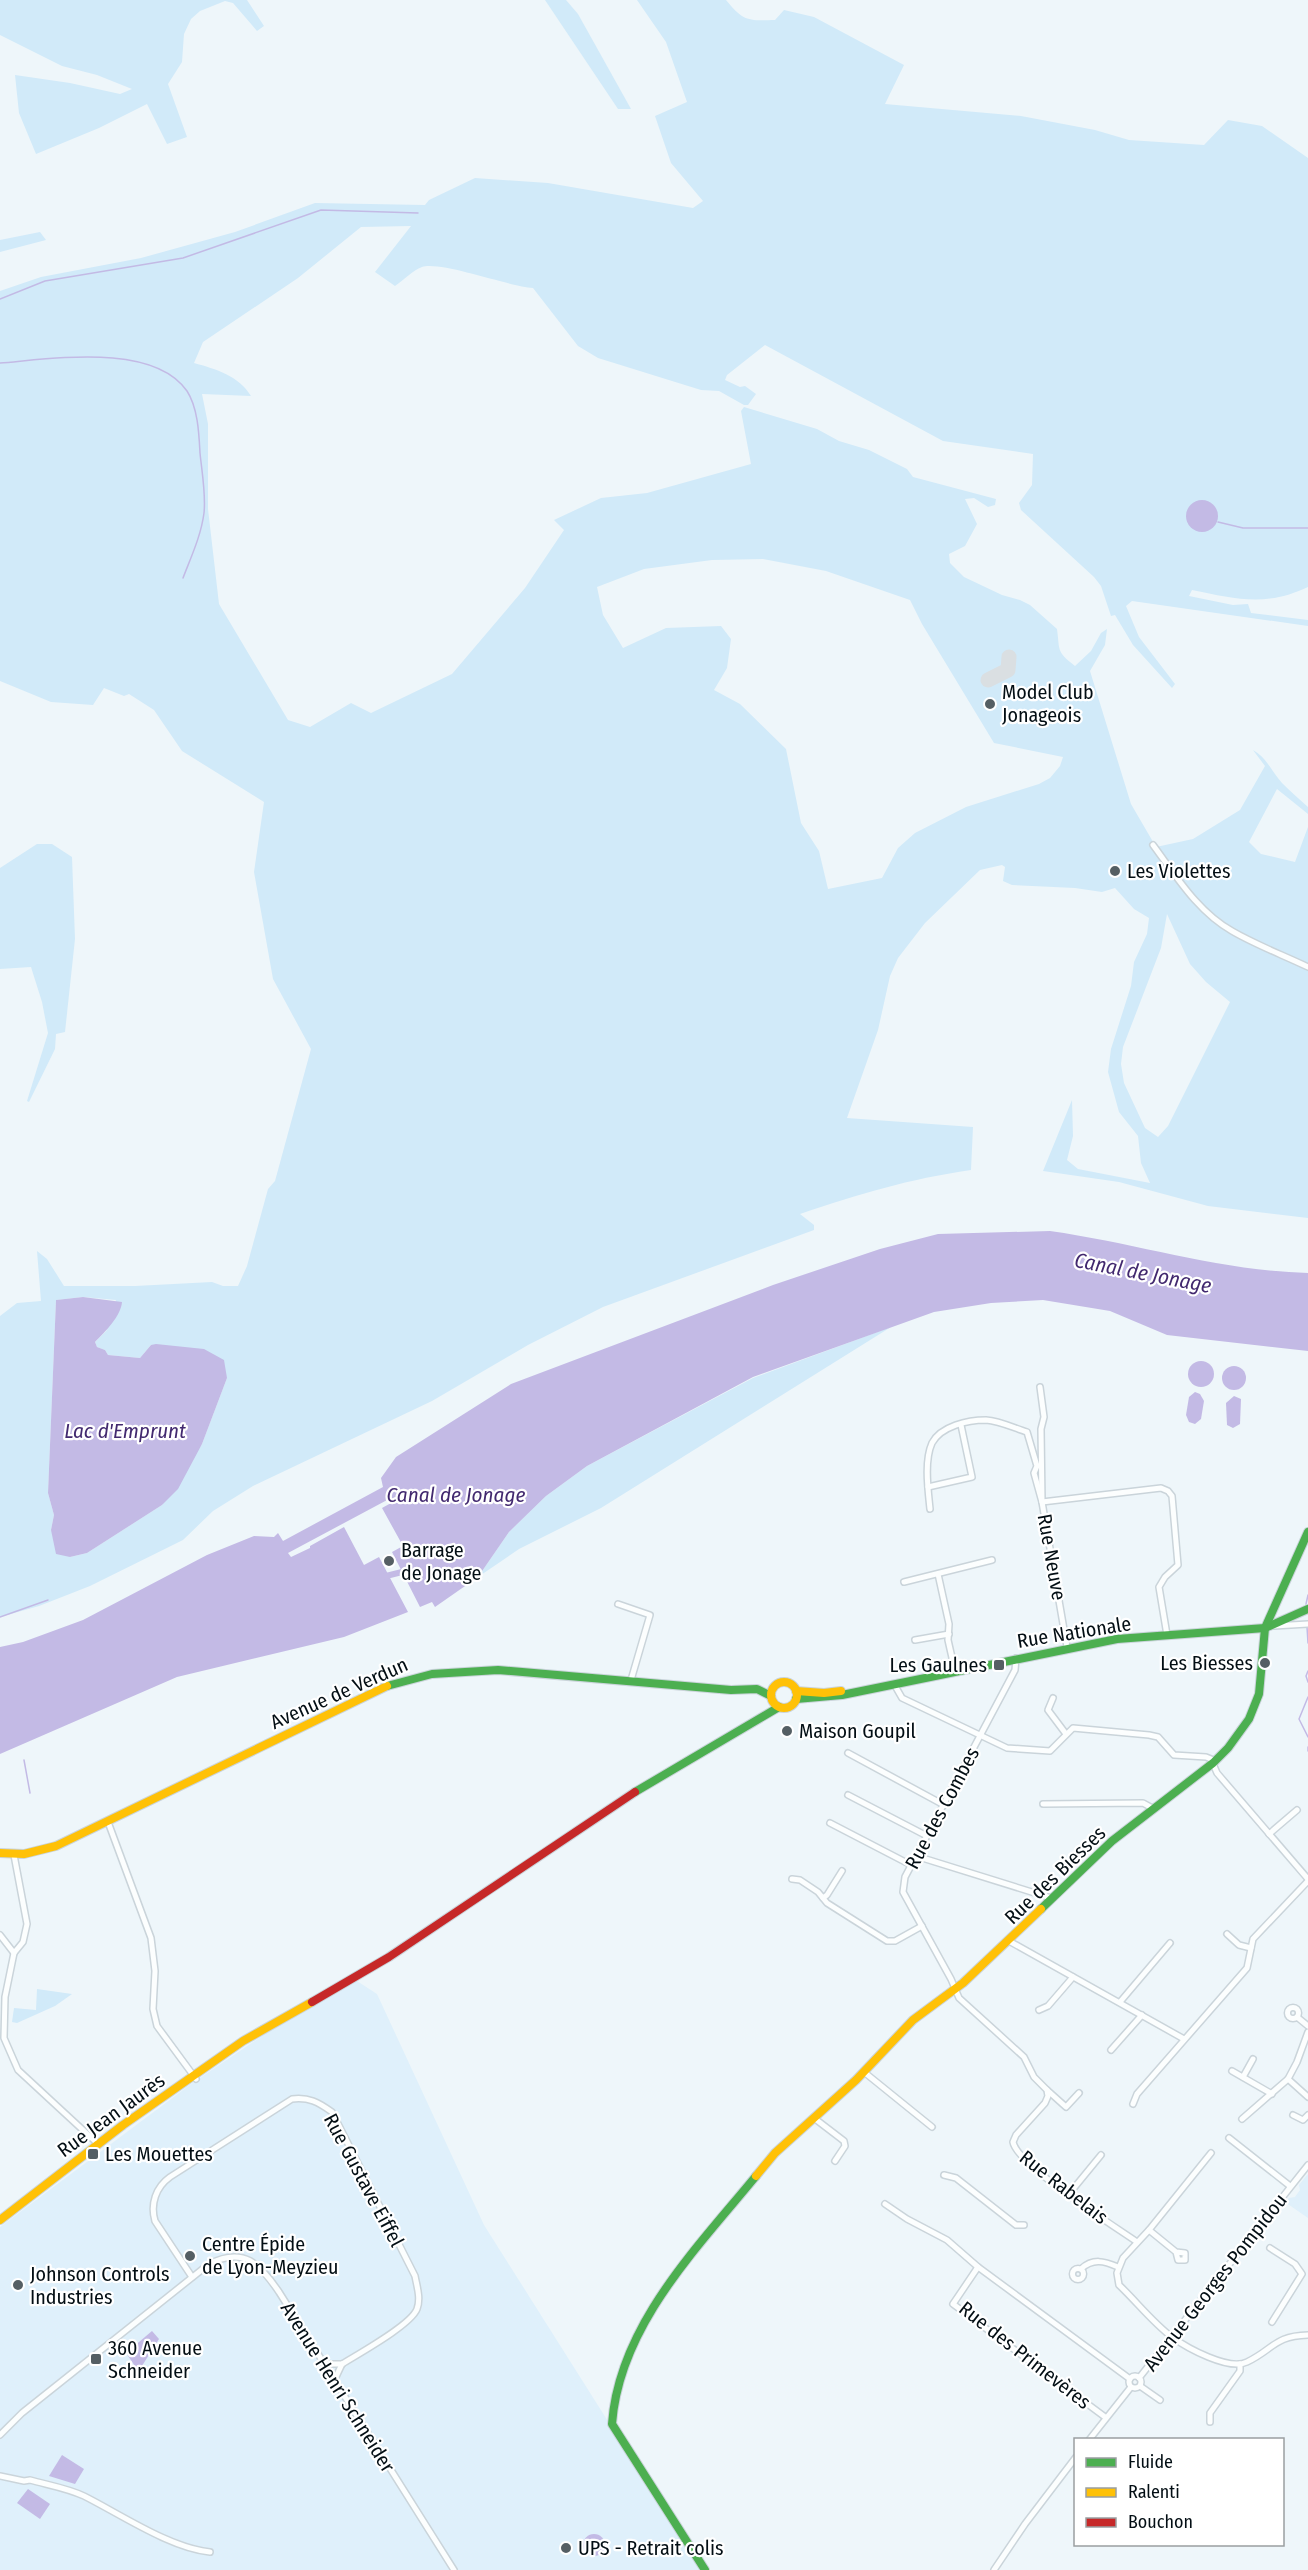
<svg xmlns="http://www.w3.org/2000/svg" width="1308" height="2570" font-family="'Fira Sans Condensed',sans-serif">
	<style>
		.built { fill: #dff0fb }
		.green { fill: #d1eaf9; fill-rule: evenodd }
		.water { fill: #c3bae5 }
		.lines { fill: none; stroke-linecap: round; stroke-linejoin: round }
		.stream { stroke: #c3bae5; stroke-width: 1.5 }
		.canal { stroke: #c3bae5; stroke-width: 6 }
		.taxiway { stroke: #dadfe2; stroke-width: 15 }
		.street-casing { stroke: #cad4da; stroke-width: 8 }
		.fast-casing { stroke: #cad4da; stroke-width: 10 }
		.slow-casing { stroke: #cad4da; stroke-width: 10 }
		.jam-casing { stroke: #cad4da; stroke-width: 10 }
		.street { stroke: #fcfefe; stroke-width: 5 }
		.fast { stroke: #4caf50; stroke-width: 8 }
		.slow { stroke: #ffc107; stroke-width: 8 }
		.jam { stroke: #c62828; stroke-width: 8 }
		.poi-dot { fill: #555f64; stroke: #fff; stroke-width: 2 }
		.labels { text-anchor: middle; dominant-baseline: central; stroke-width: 4.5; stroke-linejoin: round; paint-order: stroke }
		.poi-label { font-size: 20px; fill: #030e14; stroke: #fff; text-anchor: start }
		.street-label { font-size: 20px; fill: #030e14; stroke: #fff }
		.water-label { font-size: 21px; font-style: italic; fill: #42296f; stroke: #fff }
	</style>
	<rect width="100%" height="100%" fill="#eef6fa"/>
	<g class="built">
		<polygon points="357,1981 377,1994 484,2225 702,2570 0,2570 0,2227 191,2084 268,2032"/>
		<polygon points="1308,2174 1308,2218 1285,2202 1289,2198 1295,2197 1300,2190 1299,2185"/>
	</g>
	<g class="green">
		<polygon points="0,0 247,0 264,26 257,31 233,3 225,1 200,11 191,19 184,34 182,62 168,84 187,137 167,144 147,104 99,128 36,154 19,113 15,75 70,83 120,94 132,89 97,75 62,66 0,35"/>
		<polygon points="545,0 566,0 578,14 631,109 618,109"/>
		<path d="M 637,0 L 726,0 C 743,21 748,21 775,20 L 784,10 L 814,17 L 904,65 L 885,104 L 1021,116 L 1095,130 L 1129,140 L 1204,145 L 1228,120 L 1262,126 L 1308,158 L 1308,587 C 1266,607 1236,599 1192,590 L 1189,596 L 1233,605 L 1248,604 L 1251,613 L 1308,620 L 1308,626 L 1132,601 L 1126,606 L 1139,637 L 1175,684 L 1172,688 L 1133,645 L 1115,615 L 1111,616 L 1101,586 L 1094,577 L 1021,510 L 1019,503 L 1032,485 L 1033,454 L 943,441 L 765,345 L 727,375 L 725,380 L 740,387 L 745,386 L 756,394 L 748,405 L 744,405 L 719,391 L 701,390 L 598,358 L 578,346 L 533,288 C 507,286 441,261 422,267 C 413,270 403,281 395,286 L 375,272 L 411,226 L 361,227 L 298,278 L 203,342 L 194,363 C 216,369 239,376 251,396 L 202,394 L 208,424 L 208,509 L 219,604 L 288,720 L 310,727 L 351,703 L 371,713 L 452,674 L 525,588 L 564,530 L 554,520 L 601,498 L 647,493 L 751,464 L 741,411 L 744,407 L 817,429 L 839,441 L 869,450 L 907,469 L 913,477 L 996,499 L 995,505 L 988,507 L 974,498 L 965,499 L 977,524 L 965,546 L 949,554 L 950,563 L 964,577 L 1002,595 L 1020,600 L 1030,605 L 1057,629 C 1060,651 1056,651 1075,666 L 1091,651 L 1101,633 L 1107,629 L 1105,645 L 1090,671 L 1131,804 L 1156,847 L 1193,839 L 1240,810 L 1265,766 L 1253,750 C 1267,758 1272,772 1282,783 C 1290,791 1299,799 1308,807 L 1308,814 L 1277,789 L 1249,842 L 1261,854 L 1295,862 L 1308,827 L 1308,1218 L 1208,1206 L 1119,1182 L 1043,1171 L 1072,1100 L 1073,1136 L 1067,1160 L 1078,1169 L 1150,1183 L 1141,1163 L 1138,1136 L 1119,1112 L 1108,1072 L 1111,1049 L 1131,986 L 1134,962 L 1147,934 L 1149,918 L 1134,909 L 1115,888 L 1102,892 L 1075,888 L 1012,885 L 1003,881 L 1005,867 L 1002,865 L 980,870 L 925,923 L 898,958 L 890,976 L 878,1030 L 847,1118 L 973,1127 L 971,1170 C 909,1179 859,1194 800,1214 L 814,1225 L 814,1230 L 603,1307 L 528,1345 L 432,1401 L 253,1486 L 213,1511 L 183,1540 L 90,1586 L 39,1606 L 0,1617 L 0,1316 L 17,1303 L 41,1301 L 37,1251 L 47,1259 L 64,1286 L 135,1286 L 212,1282 L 223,1286 L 238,1286 L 247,1266 L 268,1189 L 275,1181 L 311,1049 L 273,979 L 254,872 L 264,802 L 182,751 L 154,710 L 129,694 L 124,696 L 104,688 L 93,705 L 51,702 L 0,681 L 0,291 L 41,277 L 141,258 L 235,232 L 315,203 L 425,205 L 429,200 L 475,178 L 548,183 L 693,208 L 703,201 L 671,163 L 655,116 L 687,102 L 666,42 ZM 763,559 L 826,571 L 910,600 L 922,624 L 994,743 L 1063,757 L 1060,766 L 1050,778 L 1039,784 L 966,807 L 915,833 L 898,848 L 882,878 L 828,889 L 819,851 L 801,823 L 786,749 L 740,704 L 714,690 L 727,668 L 731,639 L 721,626 L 666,628 L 623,648 L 603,615 L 597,587 L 644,569 L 712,560 ZM 1167,914 L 1190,964 L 1206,982 L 1230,1002 L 1168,1126 L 1158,1137 L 1145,1128 L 1124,1083 L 1121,1064 L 1123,1047 L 1161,948 ZM 83,1297 L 116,1300 L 107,1330 L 95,1342 L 97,1347 L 105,1350 L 108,1355 L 140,1358 L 151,1345 L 227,1378 L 202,1444 L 162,1505 L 87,1553 L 70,1557 L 51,1530 L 54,1515 L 48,1493 L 56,1300 Z"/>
		<polygon points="40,232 46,240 0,252 0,240"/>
		<polygon points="37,844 52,844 72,857 75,939 65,1032 56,1034 55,1049 29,1102 27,1101 48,1033 42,1002 31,967 0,969 0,868"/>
		<polygon points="891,1327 601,1508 519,1549 478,1577 509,1532 546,1496 587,1466 753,1378"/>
		<polygon points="37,1989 72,1994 55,2006 17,2023 12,2022 14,2008 36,2010"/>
	</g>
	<g class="water">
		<circle cx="1202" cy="516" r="16"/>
		<path d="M 1050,1231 C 1136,1243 1220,1271 1308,1273 L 1308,1351 L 1167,1335 L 1110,1311 L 1043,1300 L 991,1303 L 934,1312 L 753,1377 L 587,1466 L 546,1496 L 509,1532 L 478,1577 L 435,1607 L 432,1602 L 420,1607 L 392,1552 L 403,1546 L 382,1508 L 391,1503 L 389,1499 L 288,1553 L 291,1557 L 310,1548 L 310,1546 L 344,1527 L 364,1565 L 379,1557 L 408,1612 L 344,1637 L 177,1677 L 0,1754 L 0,1647 L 23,1642 L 83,1620 L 207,1555 L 254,1536 L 274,1537 L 278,1533 L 283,1541 L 383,1487 L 381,1478 L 396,1457 L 511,1384 L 773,1285 L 880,1249 L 938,1234 Z"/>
		<path d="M 83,1297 L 122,1302 C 121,1316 105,1332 95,1342 L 97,1347 L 105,1350 L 108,1355 L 140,1358 L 151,1345 L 156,1344 L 204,1349 L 224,1360 L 227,1378 L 202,1444 L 178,1489 L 162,1505 L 87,1553 L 70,1557 L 56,1554 L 51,1530 L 54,1515 L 48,1493 L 56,1300 Z"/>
		<circle cx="1201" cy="1374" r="13"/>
		<circle cx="1234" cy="1378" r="12"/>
		<polygon points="1195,1392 1200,1394 1204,1401 1201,1419 1195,1424 1189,1422 1186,1415 1189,1397"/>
		<polygon points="1234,1396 1241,1399 1240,1424 1233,1428 1227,1425 1226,1403"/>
		<polygon points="152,2331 159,2339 140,2369 137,2369 126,2353"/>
		<polygon points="62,2455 84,2469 75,2484 49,2476"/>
		<polygon points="28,2489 50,2504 40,2519 17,2503"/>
		<circle cx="594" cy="2545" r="11"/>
	</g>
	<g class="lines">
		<g class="stream">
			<polyline points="0,299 45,281 183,258 321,210 418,213"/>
			<path d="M 0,363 C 51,359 153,342 187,391 C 198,408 199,434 200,453 C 202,473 206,494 204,513 C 201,536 191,557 183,578"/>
			<polyline points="1218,522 1243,528 1308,528"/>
			<polyline points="1306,1604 1308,1595"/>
			<polyline points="0,1617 48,1600"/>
			<polyline points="1307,1627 1308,1643"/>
			<polyline points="1308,1671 1306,1676 1308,1682"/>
			<polyline points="1308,1697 1299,1719 1308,1737"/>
			<polyline points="1308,1747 1308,1751"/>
			<polyline points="24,1760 30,1793"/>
		</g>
		<polyline class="canal" points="382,1577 410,1570"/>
		<polyline class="taxiway" points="988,680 1008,670 1009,657"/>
		<g class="street-casing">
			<g id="street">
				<path d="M 1153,845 C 1176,876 1198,912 1232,931 C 1256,945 1283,955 1308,967"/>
				<polyline points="1040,1387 1044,1417 1041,1429 1042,1502 1067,1647"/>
				<polyline points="928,1487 972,1477 961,1425"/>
				<path d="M 930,1509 C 928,1489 924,1461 932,1443 C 941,1426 968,1420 986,1420 C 1000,1421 1014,1428 1027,1432 L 1037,1466 L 1034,1473 L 1042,1502 L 1161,1488 L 1168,1491 L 1172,1496 L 1178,1565 L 1165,1577 L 1159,1587 L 1167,1635"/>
				<polyline points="938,1574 949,1624 948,1640 955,1671"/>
				<polyline points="904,1582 992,1560"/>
				<polyline points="618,1604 650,1615 631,1680"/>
				<polyline points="1274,1626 1308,1624"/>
				<polyline points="915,1640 949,1634"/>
				<path d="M 1016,1658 L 1015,1670 L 905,1877 L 903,1892 L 951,1979 L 959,1998 L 1024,2057 L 1034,2077 L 1047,2090 L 1048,2096 L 1045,2103 L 1016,2135 L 1013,2142 C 1017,2165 1114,2226 1137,2242"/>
				<polyline points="894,1684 902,1698 1007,1748 1050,1751 1073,1728 1149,1735 1158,1737 1174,1755 1206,1757 1211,1759 1217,1773 1308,1879"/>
				<polyline points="1053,1698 1048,1710 1066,1734"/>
				<polyline points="848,1753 944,1805"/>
				<polyline points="848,1795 927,1836"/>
				<polyline points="1043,1804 1143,1803 1154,1809"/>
				<polyline points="108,1822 151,1938 155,1971 153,2009 157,2026 196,2079"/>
				<polyline points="830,1823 911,1865"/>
				<polyline points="1269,1834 1297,1810"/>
				<polyline points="14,1855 27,1924 23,1942 14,1953 5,1997 4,2038 18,2070 98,2144"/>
				<polyline points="916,1856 1051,1898"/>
				<polyline points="792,1879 800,1880 818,1892 827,1903 887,1941 895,1941 922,1926"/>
				<polyline points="823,1898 827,1895 842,1871"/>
				<polyline points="1227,1934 1239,1945 1251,1948"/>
				<polyline points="0,1935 14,1953"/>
				<polyline points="1009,1941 1184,2039"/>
				<polyline points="1120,2002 1170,1943"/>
				<circle cx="1293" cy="2013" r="5.5"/>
				<polyline points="1039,2010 1048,2006 1073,1977"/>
				<polyline points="1297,2017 1308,2026"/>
				<polyline points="1111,2050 1142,2015"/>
				<polyline points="1232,2071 1272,2094"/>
				<polyline points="864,2072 932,2127"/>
				<polyline points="1243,2077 1253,2059"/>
				<polyline points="1288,2079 1308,2097"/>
				<polyline points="1047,2090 1066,2107 1079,2093"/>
				<polyline points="1133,2104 1137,2094 1247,1968 1253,1939 1308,1881"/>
				<polyline points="1293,2115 1303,2120 1308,2115"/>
				<polyline points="814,2118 844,2141 845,2146 835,2161"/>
				<polyline points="1242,2119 1288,2079 1297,2062 1308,2032"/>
				<polyline points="1229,2138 1290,2186"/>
				<path d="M 1211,2153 L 1149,2230 L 1123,2258 L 1117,2273 L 1119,2285 C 1136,2301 1153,2323 1172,2337 C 1187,2348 1229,2371 1247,2362 C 1274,2349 1274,2336 1308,2335"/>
				<polyline points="944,2175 956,2178 1016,2225 1024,2225"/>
				<polyline points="1069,2194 1101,2155"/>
				<polyline points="885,2204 907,2219 947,2240 978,2267"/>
				<polyline points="1149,2230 1176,2252 1178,2260 1185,2260 1185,2253 1176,2252"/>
				<polyline points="1270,2248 1295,2264 1302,2274 1272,2322"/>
				<circle cx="1078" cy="2274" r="5.5"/>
				<path d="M 1081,2269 C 1093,2258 1104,2261 1118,2267"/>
				<path d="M 192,2277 L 155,2221 C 150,2204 156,2187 170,2177 L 292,2099 C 309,2097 318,2102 332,2112 L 415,2276 C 417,2287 421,2298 417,2309 C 411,2325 358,2354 342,2364"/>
				<polyline points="324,2364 342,2364"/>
				<circle cx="1135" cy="2382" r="6"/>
				<polyline points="1139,2378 1308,2165"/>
				<polyline points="334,2381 342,2364"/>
				<polyline points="1140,2386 1160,2400"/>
				<polyline points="1105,2417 953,2304 978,2267 1130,2379"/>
				<polyline points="1210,2422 1210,2413 1240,2371 1240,2364"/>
				<path d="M 0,2435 L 22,2413 L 209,2264 C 244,2246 260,2264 279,2292 L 454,2570"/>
				<polyline points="1089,2440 1131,2387"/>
				<path d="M 0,2476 L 24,2481 L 30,2480 C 48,2485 67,2488 84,2496 C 120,2514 170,2548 210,2552"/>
				<polyline points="994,2570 1025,2524 1076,2457"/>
			</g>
		</g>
		<g class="fast-casing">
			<g id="fast">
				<polyline points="387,1686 432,1674 498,1670 731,1690 757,1689 771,1696"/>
				<polyline points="796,1699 842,1695 1117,1639 1265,1628 1308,1609"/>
				<polyline points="635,1792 779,1707"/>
				<polyline points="1041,1909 1112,1841 1213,1763 1228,1748 1249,1719 1259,1694 1265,1628 1308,1532"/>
				<path d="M 705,2570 L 612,2424 C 619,2326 697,2248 756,2176"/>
			</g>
		</g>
		<g class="slow-casing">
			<g id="slow">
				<circle cx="784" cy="1695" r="13"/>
				<polyline points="796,1691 824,1693 841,1691"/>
				<polyline points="0,1853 24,1854 56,1846 387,1686"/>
				<polyline points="756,2176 775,2153 856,2080 913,2020 963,1983 1041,1909"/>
				<polyline points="0,2220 123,2125 243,2041 312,2002"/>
			</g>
		</g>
		<g class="jam-casing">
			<polyline id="jam" points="312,2002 389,1957 635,1792"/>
		</g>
		<use href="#street" class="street"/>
		<use href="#fast" class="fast"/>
		<use href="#slow" class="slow"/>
		<use href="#jam" class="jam"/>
	</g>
	<g class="poi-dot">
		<circle cx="990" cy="704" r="6"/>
		<circle cx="1115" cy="871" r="6"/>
		<circle cx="389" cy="1561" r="6"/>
		<circle cx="1265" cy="1663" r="6"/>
		<rect x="993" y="1659" width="12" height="12" rx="3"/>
		<circle cx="787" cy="1731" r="6"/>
		<rect x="87" y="2148" width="12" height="12" rx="3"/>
		<circle cx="190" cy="2256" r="6"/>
		<circle cx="18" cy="2285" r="6"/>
		<rect x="90" y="2353" width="12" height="12" rx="3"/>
		<circle cx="566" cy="2548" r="6"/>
	</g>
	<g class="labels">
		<g class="poi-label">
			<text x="1002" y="692">Model Club<tspan x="1002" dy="23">Jonageois</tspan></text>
			<text x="1127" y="871">Les Violettes</text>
			<text x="401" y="1550">Barrage<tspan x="401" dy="23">de Jonage</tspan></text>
			<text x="1253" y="1663" text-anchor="end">Les Biesses</text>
			<text x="987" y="1665" text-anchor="end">Les Gaulnes</text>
			<text x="799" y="1731">Maison Goupil</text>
			<text x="105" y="2154">Les Mouettes</text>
			<text x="202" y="2244">Centre Épide<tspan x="202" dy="23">de Lyon-Meyzieu</tspan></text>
			<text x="30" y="2274">Johnson Controls<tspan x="30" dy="23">Industries</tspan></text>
			<text x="108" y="2348">360 Avenue<tspan x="108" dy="23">Schneider</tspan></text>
			<text x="578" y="2548">UPS - Retrait colis</text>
		</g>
		<g class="street-label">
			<text transform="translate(1052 1557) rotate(80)">Rue Neuve</text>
			<text transform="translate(1074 1632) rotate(-9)">Rue Nationale</text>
			<text transform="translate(339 1693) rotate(-24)">Avenue de Verdun</text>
			<text transform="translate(942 1808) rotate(-62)">Rue des Combes</text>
			<text transform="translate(1055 1875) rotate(-44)">Rue des Biesses</text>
			<text transform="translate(111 2115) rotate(-36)">Rue Jean Jaurès</text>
			<text transform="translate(364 2180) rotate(62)">Rue Gustave Eiffel</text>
			<text transform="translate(1064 2187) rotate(38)">Rue Rabelais</text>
			<text transform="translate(1215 2282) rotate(-52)">Avenue Georges Pompidou</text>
			<text transform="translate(1025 2355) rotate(38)">Rue des Primevères</text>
			<text transform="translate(338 2387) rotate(58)">Avenue Henri Schneider</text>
		</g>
		<g class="water-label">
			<text transform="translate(1143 1273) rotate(11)">Canal de Jonage</text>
			<text x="125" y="1431">Lac d'Emprunt</text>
			<text x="456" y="1495">Canal de Jonage</text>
		</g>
	</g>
	<rect x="1074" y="2438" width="210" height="108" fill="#ffffff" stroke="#9a9fa1" stroke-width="1.5"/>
	<rect x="1086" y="2458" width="30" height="9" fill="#4caf50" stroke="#9a9fa1" stroke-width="1.5"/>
	<text x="1128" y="2468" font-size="18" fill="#030e14">Fluide</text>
	<rect x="1086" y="2488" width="30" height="9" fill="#ffc107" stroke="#9a9fa1" stroke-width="1.5"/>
	<text x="1128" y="2498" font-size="18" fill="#030e14">Ralenti</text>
	<rect x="1086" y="2518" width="30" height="9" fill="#c62828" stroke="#9a9fa1" stroke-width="1.5"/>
	<text x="1128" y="2528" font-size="18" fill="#030e14">Bouchon</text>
</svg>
